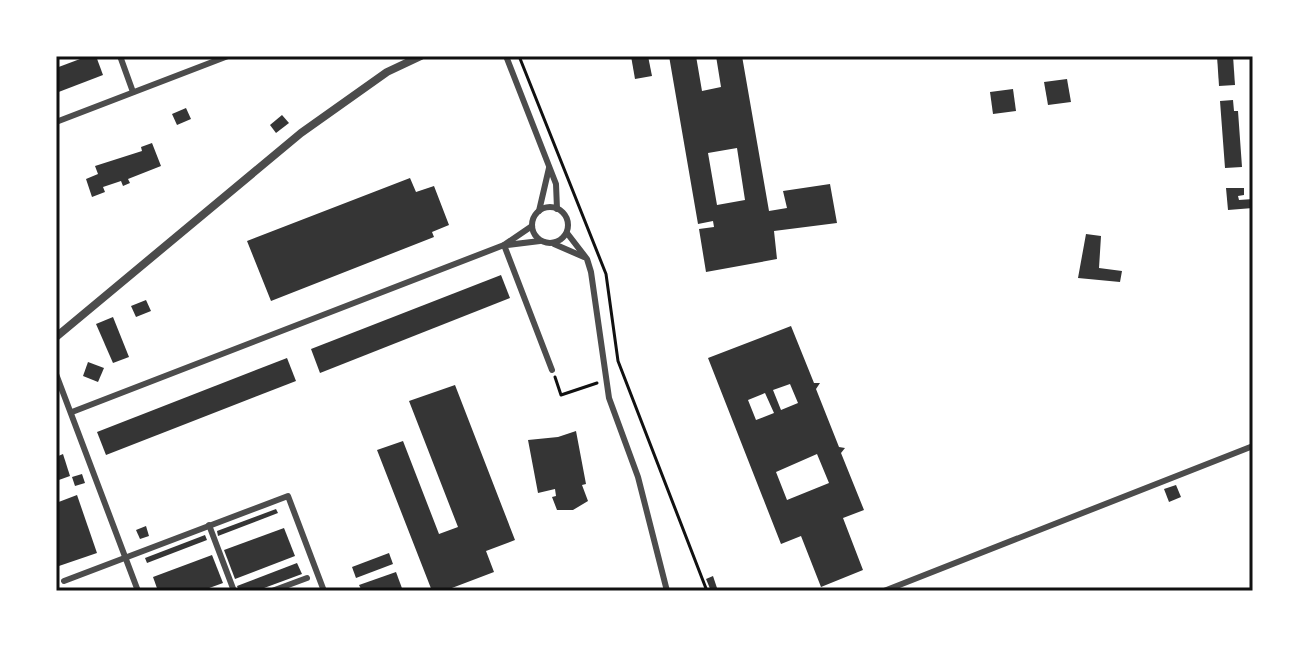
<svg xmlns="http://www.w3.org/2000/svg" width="1309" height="647" font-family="Figtree,sans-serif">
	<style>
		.building { fill: #353535; fill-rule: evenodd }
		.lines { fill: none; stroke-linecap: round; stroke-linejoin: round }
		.path { stroke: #111; stroke-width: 3 }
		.minor { stroke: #4c4c4c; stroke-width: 6 }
		.tertiary { stroke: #4c4c4c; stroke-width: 8 }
		.neatline { fill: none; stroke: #111; stroke-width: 3 }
	</style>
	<rect width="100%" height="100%" fill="#fff"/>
	<g class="building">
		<polygon points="88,56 96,56 103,75 56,93 56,68"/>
		<polygon points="631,56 648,56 652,76 635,79"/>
		<path d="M 669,56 L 696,56 L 702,91 L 721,87 L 716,56 L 742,56 L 769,211 L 787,208 L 783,191 L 830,184 L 837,223 L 774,231 L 777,259 L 706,272 L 699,229 L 714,227 L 713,221 L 698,224 ZM 737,148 L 745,200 L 717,205 L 708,153 Z"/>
		<polygon points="1217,56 1233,56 1235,85 1219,86"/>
		<polygon points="1067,79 1071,102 1048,105 1044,82"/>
		<polygon points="1013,89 1016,111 993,114 990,92"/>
		<polygon points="1233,100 1234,111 1238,111 1242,167 1225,168 1220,101"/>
		<polygon points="186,108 191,119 177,125 172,114"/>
		<polygon points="282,115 289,123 276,133 270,125"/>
		<polygon points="152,143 161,166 128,179 130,183 123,186 121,181 103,187 105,192 92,197 86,179 98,174 95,166 142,151 141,147"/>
		<polygon points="410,178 416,192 434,186 449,225 432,232 434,237 271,301 247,241"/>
		<polygon points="1226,188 1244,188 1244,195 1238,196 1239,200 1253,199 1253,208 1228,210"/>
		<polygon points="1086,234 1101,236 1099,268 1122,271 1120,282 1078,278"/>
		<polygon points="501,275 510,298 320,373 311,349"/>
		<polygon points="146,300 151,311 136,317 131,306"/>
		<polygon points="113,317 129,357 113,363 96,324"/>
		<path d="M 791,326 L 814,383 L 820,383 L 816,389 L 839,447 L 845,448 L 841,453 L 864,510 L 843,518 L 863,570 L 821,587 L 801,536 L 781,544 L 708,358 ZM 790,384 L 798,403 L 781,410 L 773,390 ZM 765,393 L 774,413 L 756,420 L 748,400 ZM 817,454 L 829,483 L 787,500 L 776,472 Z"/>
		<polygon points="287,358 296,381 106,455 97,432"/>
		<polygon points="88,362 104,368 98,382 83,376"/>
		<polygon points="455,385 515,540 486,551 494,572 444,591 432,591 377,450 403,441 439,534 458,527 409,401"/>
		<polygon points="576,431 586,484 582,485 588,501 573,510 557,510 552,497 556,496 555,489 538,493 528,440 558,437"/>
		<polygon points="63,454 70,476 56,481 56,457"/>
		<polygon points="82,474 85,483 75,486 72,477"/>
		<polygon points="1176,485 1181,497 1169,502 1164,489"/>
		<polygon points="77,495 97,553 56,567 56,503"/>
		<polygon points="276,509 278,513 218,536 217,531"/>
		<polygon points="146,526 149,536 140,539 136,530"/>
		<polygon points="284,528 295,556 235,579 224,550"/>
		<polygon points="205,535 207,540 147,563 145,558"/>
		<polygon points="389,553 393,564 356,578 352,567"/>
		<polygon points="212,555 223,583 201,591 158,591 153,577"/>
		<polygon points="297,563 302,574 256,591 239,591 237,586"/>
		<polygon points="396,572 403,591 362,591 359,585"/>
		<polygon points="713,576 718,591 711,591 706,579"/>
	</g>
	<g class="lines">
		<g class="path">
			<polyline points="519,56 606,274 618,361 707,591"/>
			<polyline points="555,377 561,395 597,383"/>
		</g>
		<g class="minor">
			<polyline points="120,56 133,92"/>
			<polyline points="506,56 556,184 557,209"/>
			<polyline points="56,122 228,56"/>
			<circle cx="550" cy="225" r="18"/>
			<polyline points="539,211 549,168"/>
			<polyline points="567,233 587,259 591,272 609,398 638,477 667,591"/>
			<polyline points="554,244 584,257"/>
			<polyline points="504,245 552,370"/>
			<polyline points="507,245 540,241"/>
			<polyline points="56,374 138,591"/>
			<polyline points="72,412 504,245 532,226"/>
			<polyline points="209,525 234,591"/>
			<polyline points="64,581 288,496 324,591"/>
			<polyline points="56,589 58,591"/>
			<polyline points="272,591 307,578"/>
			<polyline points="884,591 1253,446"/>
		</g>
		<polyline class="tertiary" points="56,337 301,133 387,72 421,56"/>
	</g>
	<rect width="1309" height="647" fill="none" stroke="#ffffff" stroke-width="116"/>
	<rect x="58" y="58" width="1193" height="531" class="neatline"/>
</svg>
